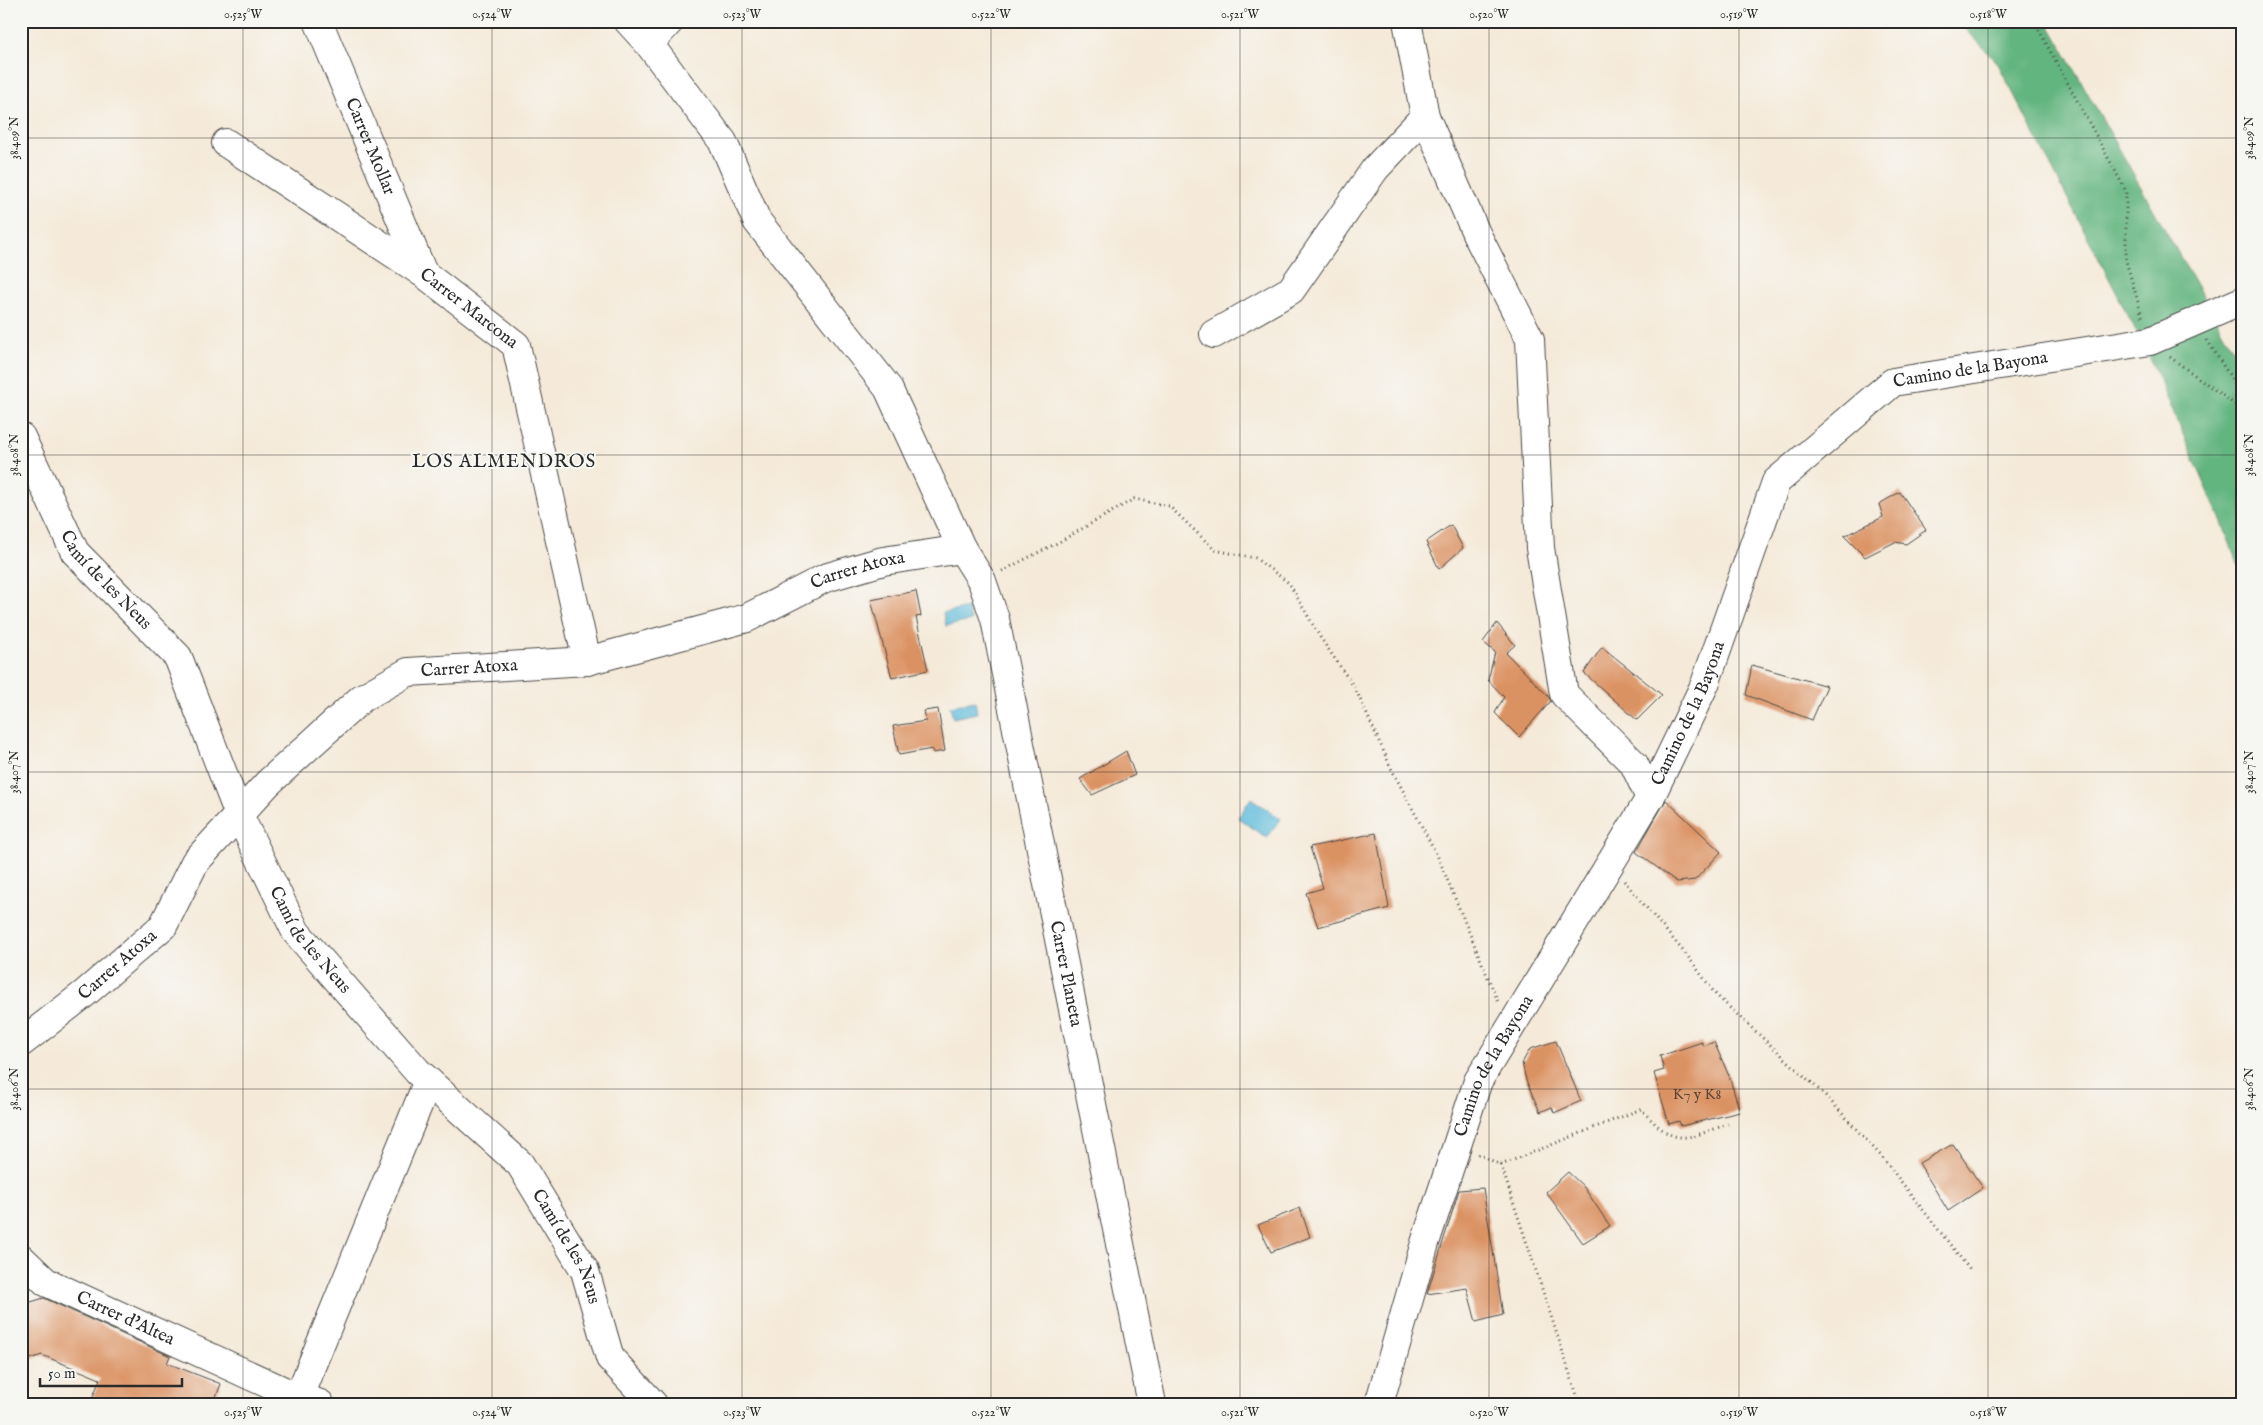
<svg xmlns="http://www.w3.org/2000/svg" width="2263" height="1425" font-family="'IM FELL English',serif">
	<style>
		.forest { fill: #63b580; stroke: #477056 }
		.water { fill: #5bbada; stroke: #437282 }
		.building { fill: #db9262 }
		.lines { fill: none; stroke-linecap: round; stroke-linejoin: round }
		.minor-casing { stroke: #494845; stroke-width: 30 }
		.path { stroke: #494845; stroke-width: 3; stroke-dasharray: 1 4; stroke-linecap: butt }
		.minor { stroke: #fff; stroke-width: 28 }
		.ticks { fill: none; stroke: #2b2b2b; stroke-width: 1; stroke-opacity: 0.45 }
		.labels { text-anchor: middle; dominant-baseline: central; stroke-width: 4; stroke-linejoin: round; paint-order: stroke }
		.number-label { font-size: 15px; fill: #574539 }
		.street-label { font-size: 18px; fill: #2b2b2b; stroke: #f6f6f2 }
		.neighbourhood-label { font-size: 19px; letter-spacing: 1px; fill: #2b2b2b; stroke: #f6f6f2 }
		.neatline { fill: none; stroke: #2b2b2b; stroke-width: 2 }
		.ticks-label { font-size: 12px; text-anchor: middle; fill: #2b2b2b }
	</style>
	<rect width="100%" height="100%" fill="#f6f6f2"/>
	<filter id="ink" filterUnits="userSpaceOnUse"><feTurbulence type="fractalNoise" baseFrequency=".02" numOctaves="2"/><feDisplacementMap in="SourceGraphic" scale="10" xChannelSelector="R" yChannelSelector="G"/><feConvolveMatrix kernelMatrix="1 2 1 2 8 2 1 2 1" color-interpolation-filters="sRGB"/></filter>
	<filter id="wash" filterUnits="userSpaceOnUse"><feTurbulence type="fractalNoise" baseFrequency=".0096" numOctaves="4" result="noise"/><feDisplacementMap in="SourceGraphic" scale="20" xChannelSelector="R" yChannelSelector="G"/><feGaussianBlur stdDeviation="1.12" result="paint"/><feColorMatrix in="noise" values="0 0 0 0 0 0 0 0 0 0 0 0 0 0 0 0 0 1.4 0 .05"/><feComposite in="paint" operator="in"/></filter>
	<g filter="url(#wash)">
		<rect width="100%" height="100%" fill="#f5ead9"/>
		<polygon class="forest" points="1958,21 2047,21 2242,366 2242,574 2222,523 2147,352 1997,62"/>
		<g class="water">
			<polygon points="968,608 971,621 946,626 943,613"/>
			<polygon points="975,701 977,713 953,718 950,706"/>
			<polygon points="1251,798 1281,819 1267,838 1238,818"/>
		</g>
		<g id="blocks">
			<g class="building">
				<polygon points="1900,492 1926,530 1906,544 1895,542 1865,557 1844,536 1883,517 1879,504"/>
				<polygon points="1451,525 1463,548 1439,569 1426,542"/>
				<polygon points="916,591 921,616 916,617 928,670 892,678 871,600"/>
				<polygon points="1497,623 1515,645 1506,653 1548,696 1551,701 1519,737 1495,713 1504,697 1488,680 1495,652 1483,642"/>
				<polygon points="1602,647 1662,695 1637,720 1584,673"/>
				<polygon points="1752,665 1827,686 1812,720 1746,695"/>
				<polygon points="938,709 945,751 933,753 932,749 899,755 893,726 926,721 924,711"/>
				<polygon points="1126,751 1135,775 1092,795 1080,779"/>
				<polygon points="1666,800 1721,852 1695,880 1677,882 1636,852"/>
				<polygon points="1376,833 1389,908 1318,927 1306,893 1323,888 1310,847"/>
				<polygon points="1556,1041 1581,1101 1554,1113 1552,1107 1540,1112 1526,1080 1522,1063 1530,1049"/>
				<polygon points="1702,1042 1704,1046 1714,1042 1729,1076 1740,1112 1681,1126 1679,1121 1669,1124 1654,1073 1664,1070 1660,1056"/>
				<polygon points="1953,1144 1983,1188 1948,1211 1919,1163"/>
				<polygon points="1568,1172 1583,1186 1610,1226 1583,1243 1546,1192"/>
				<polygon points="1483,1188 1503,1315 1476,1322 1467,1288 1427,1294 1459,1190"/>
				<polygon points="1300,1208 1310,1237 1271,1252 1258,1225"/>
				<polygon points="44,1298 170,1356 167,1363 221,1384 213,1404 90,1404 100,1379 42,1355 21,1362 21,1305"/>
			</g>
		</g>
	</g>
	<g filter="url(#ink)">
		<use href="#blocks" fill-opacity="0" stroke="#494845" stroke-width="1"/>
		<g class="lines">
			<g class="minor-casing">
				<g id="minor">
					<path id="s1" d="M 318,21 L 423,273"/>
					<polyline points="628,21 649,44"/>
					<path id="s2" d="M 670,21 L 649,44 L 723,142 L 757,221 L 888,388 L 962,549 L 982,581 L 995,619 L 1152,1404"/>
					<polyline points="1407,21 1425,116 1476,233 1530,339 1540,548 1564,694 1634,764 1650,798"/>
					<path id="s3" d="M 226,143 L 423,273 L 516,345 L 587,661"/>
					<polyline points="1214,334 1291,290 1375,169 1425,116"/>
					<path id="s4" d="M 21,437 L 75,552 L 178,657 L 239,815 L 296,932 L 418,1072 L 520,1164 L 585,1271 L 610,1358 L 653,1404"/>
					<path id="s5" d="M 21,1043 L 84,994 L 163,926 L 195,862 L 268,783 L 362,698 L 408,672 L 587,661 L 747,618 L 825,578 L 883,561 L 962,549"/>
					<path id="s6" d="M 21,1258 L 46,1282 L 286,1392 L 320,1404"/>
					<polyline points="299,1396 428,1081"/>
					<path id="s7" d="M 1379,1404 L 1425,1243 L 1478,1081 L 1650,798 L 1705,684 L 1776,482 L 1893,382 L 2150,341 L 2242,301"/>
				</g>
			</g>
			<g class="path">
				<polyline points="2034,21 2126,191 2126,261 2143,319"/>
				<polyline points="2207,340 2242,395"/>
				<polyline points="2170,357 2242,410"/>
				<polyline points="1002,571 1059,542 1134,499 1169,506 1215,550 1255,558 1289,583 1320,637 1356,690 1392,770 1437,855 1499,1004"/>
				<polyline points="1624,881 1689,958 1716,995 1827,1097 1881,1156 1970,1270"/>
				<path d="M 1478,1154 L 1501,1165 L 1641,1109 C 1676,1148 1683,1140 1728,1124"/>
				<polyline points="1501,1165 1580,1404"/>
			</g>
			<use href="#minor" class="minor"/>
		</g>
	</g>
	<path class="ticks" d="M 243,21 L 243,1404M 492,21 L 492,1404M 742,21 L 742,1404M 991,21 L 991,1404M 1240,21 L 1240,1404M 1489,21 L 1489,1404M 1739,21 L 1739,1404M 1988,21 L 1988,1404M 2237,21 L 2237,1404M 21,138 L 2242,138M 21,455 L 2242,455M 21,772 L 2242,772M 21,1089 L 2242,1089"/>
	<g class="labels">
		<g class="number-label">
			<text x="1697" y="1094">K7 y K8</text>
		</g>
		<g class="street-label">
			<text stroke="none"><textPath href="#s1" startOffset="136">Carrer Mollar</textPath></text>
			<text stroke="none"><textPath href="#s3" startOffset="294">Carrer Marcona</textPath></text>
			<text stroke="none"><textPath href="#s7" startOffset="1242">Camino de la Bayona</textPath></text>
			<text stroke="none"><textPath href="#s5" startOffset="1009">Carrer Atoxa</textPath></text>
			<text stroke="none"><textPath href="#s4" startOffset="168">Camí de les Neus</textPath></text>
			<text stroke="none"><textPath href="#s5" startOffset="604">Carrer Atoxa</textPath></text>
			<text stroke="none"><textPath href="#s7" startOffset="762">Camino de la Bayona</textPath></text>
			<text stroke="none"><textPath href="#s4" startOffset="588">Camí de les Neus</textPath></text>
			<text stroke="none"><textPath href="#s5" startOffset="124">Carrer Atoxa</textPath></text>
			<text stroke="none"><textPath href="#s2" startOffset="1069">Carrer Planeta</textPath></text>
			<text stroke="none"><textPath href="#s7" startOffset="358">Camino de la Bayona</textPath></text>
			<text stroke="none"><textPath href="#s4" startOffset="992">Camí de les Neus</textPath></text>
			<text stroke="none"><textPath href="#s6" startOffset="122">Carrer d'Altea</textPath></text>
		</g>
		<g class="neighbourhood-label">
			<text x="504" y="462">LOS ALMENDROS</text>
		</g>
	</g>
	<rect width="2263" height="1425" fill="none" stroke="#f6f6f2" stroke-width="55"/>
	<path d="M40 1378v8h142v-8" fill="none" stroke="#2b2b2b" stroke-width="2.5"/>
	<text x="48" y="1378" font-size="15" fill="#2b2b2b" stroke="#f6f6f2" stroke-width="4" paint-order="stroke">50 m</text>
	<rect x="28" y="28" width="2208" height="1370" class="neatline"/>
	<g class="ticks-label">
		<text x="243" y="18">0.525°W</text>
		<text x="492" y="18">0.524°W</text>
		<text x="742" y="18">0.523°W</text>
		<text x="991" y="18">0.522°W</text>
		<text x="1240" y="18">0.521°W</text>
		<text x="1489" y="18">0.520°W</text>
		<text x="1739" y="18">0.519°W</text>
		<text x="1988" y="18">0.518°W</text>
		<text transform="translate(14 138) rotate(-90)" y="4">38.409°N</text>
		<text transform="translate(2249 138) rotate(-90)" y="4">38.409°N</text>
		<text transform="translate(14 455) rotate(-90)" y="4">38.408°N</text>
		<text transform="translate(2249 455) rotate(-90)" y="4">38.408°N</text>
		<text transform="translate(14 772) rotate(-90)" y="4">38.407°N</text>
		<text transform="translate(2249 772) rotate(-90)" y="4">38.407°N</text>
		<text transform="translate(14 1089) rotate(-90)" y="4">38.406°N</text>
		<text transform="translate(2249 1089) rotate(-90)" y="4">38.406°N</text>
		<text x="243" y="1416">0.525°W</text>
		<text x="492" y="1416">0.524°W</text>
		<text x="742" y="1416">0.523°W</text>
		<text x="991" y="1416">0.522°W</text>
		<text x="1240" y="1416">0.521°W</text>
		<text x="1489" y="1416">0.520°W</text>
		<text x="1739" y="1416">0.519°W</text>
		<text x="1988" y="1416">0.518°W</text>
	</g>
</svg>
